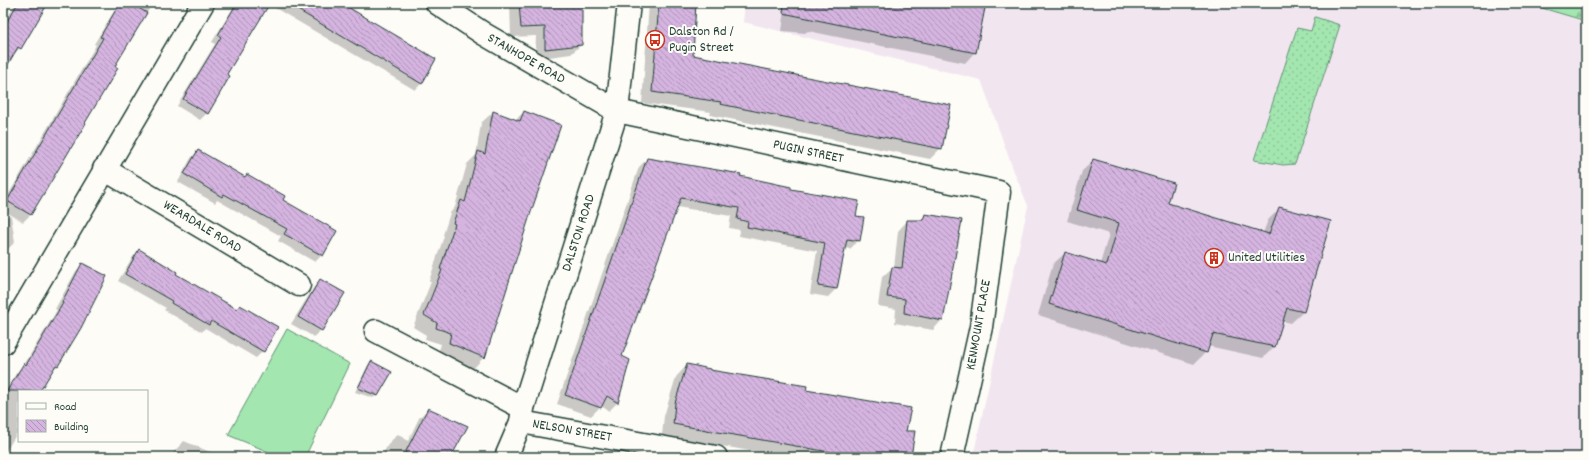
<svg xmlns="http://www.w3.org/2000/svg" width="1589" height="460" font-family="Dekko,sans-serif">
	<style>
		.built { fill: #f1e6f0 }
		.grass { fill: url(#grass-dots); stroke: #619272 }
		.forest { fill: url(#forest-firs); stroke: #619272 }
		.garden { fill: #a3e6b0; stroke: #619272 }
		.shadow { fill: #0003 }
		.building { fill: url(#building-back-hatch); stroke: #1f3d34 }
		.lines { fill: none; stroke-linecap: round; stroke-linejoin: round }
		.minor-casing { stroke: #1f3d34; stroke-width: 25 }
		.tertiary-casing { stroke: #1f3d34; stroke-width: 25 }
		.secondary-casing { stroke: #1f3d34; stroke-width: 25 }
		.minor { stroke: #fdfcf7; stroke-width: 22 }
		.tertiary { stroke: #fdfcf7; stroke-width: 22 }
		.secondary { stroke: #fdfcf7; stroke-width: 22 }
		.labels { text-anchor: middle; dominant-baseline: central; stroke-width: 4; stroke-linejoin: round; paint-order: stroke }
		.poi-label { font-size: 14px; fill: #1f3d34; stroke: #fdfcf7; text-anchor: start }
		.street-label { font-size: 14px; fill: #1f3d34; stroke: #fdfcf7 }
	</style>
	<defs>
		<pattern id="grass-dots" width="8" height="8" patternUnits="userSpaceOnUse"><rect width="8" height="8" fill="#a3e6b0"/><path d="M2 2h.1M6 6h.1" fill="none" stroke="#8cc698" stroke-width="1.8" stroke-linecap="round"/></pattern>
		<pattern id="forest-firs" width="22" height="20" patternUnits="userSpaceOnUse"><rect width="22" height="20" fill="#a3e6b0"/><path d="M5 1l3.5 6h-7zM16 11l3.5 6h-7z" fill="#8cc698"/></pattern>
		<pattern id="building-back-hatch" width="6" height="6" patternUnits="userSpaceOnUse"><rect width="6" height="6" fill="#d5b4e0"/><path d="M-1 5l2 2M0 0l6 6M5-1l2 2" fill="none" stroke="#ac94b6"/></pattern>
	</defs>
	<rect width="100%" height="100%" fill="#fdfcf7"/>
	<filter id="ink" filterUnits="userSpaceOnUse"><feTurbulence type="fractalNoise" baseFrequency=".025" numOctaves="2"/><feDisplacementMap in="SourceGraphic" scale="8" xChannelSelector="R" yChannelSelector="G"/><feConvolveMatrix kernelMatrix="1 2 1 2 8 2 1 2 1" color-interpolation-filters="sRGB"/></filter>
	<g filter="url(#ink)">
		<polygon class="built" points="745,3 1586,3 1586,457 973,457 1028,206 1013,169 981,80 743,22"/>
		<polygon class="grass" points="1315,17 1340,25 1295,164 1283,165 1254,160 1297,28 1311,31"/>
		<polygon class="forest" points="1525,3 1586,3 1586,21"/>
		<polygon class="garden" points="287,329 350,364 305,457 281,457 228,435"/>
		<g class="shadow">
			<polygon points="16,3 47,3 20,48 13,55 3,71 3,25"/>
			<polygon points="119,3 153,3 113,67 116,68 30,215 23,222 3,210 3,204 96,45 94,44"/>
			<polygon points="236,3 249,3 226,74 207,113 200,120 177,106 215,44 212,42"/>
			<polygon points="278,3 339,3 422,83 415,90 275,8"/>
			<polygon points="510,3 581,3 581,45 571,54 535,59 536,36 511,37"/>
			<polygon points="649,3 695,3 692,56 941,148 930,159 710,115 711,112 642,103"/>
			<polygon points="786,3 985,3 975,52 965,63 808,31 805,33 782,31"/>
			<polygon points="493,112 515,120 524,112 529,214 484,357 473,369 438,354 441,344 425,339 426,335 413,327 431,282 429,281 444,236 443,235 450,213 455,207 467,164 476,155 481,123"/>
			<polygon points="198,151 322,255 315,262 278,241 281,236 217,200 215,203 178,182 191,158"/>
			<polygon points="647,159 739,176 790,189 855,216 859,240 850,249 844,248 836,289 828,297 810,294 817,251 739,236 740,230 729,228 731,216 677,207 620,356 617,403 609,411 601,406 591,416 557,404 639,167"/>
			<polygon points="1094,160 1166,204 1263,233 1268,220 1280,208 1330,222 1303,312 1291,323 1282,321 1274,347 1263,358 1208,346 1206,352 1194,364 1038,315 1053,264 1065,253 1100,264 1109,234 1067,221 1082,171"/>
			<polygon points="926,215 942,320 933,330 895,323 896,309 878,306 882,277 892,268 894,268 898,231 907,221 919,221"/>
			<polygon points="11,216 15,242 8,249 3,250 3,217"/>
			<polygon points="139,251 175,274 263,351 256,358 205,328 202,332 164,310 166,308 118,281 132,258"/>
			<polygon points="83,264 80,328 57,366 50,372 39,391 19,391 19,424 17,429 19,430 3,456 3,395 17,372 24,365 57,310 55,309 76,271"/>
			<polygon points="321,280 321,330 314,337 291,324 314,287"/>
			<polygon points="371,362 377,395 373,398 355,392 368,365"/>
			<polygon points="687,365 805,391 905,432 910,457 783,457 662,435 664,416 676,377"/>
			<polygon points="428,409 450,457 381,457 389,443 398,434 408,441 419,418"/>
			<polygon points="184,441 222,457 169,457"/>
		</g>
		<g class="building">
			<polygon points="18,3 48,3 21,49 18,47 3,73 3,28"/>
			<polygon points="120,3 130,3 147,13 115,66 118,68 85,123 86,123 31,215 7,201 103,38 100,37"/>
			<polygon points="237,3 270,3 227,74 230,76 208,114 183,99 221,37 218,35"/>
			<polygon points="286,3 341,3 436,59 422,84"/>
			<polygon points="519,3 582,3 582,45 545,49 545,27 521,28"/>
			<polygon points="659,3 696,3 693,55 951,105 942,149 720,104 721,102 652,92"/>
			<polygon points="784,3 986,3 976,53 783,13"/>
			<polygon points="493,111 520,121 524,111 561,125 530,215 485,358 449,343 451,333 436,328 437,323 424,315 442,270 440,269 455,224 453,223 461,200 465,202 478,151 485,154"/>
			<polygon points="198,150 245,177 247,174 285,196 283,200 337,231 323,256 284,234 287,229 224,194 222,197 184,174"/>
			<polygon points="647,158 741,174 740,176 791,187 791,189 859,201 856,216 864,217 860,241 847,239 837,289 818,286 825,243 747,227 748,222 737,219 739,208 681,198 622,356 630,360 618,403 607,396 601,408 565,395"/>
			<polygon points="1093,159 1174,183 1168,203 1269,234 1279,207 1331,221 1304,312 1287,308 1275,347 1213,334 1207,353 1049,304 1065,252 1107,265 1119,223 1077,210"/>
			<polygon points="925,214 962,220 943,321 904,313 905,299 887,297 892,267 902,268 907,220 923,220"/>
			<polygon points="139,249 177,272 176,274 237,309 240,305 278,327 264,352 211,321 209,325 171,303 172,301 125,274"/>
			<polygon points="82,263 107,276 81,328 58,366 56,365 40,391 7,391 24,363 26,365 63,303 62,302"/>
			<polygon points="320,279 345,293 322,331 298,317"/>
			<polygon points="371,361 392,372 378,396 358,388"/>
			<polygon points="687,364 710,369 710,370 807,386 806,390 911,408 906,431 915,431 911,457 857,457 673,424 675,403"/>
			<polygon points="428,408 468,426 451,457 403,457"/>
		</g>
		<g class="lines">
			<g class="minor-casing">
				<g id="minor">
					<polyline points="437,3 484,34 617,111 999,192 981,327 952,457"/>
					<polyline points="104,169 299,285"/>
					<polyline points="376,331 523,408"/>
					<polyline points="3,343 203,3"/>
				</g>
			</g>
			<g class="tertiary-casing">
				<polyline id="tertiary" points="521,422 716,457"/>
			</g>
			<g class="secondary-casing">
				<polyline id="secondary" points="506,457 521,422 523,408 617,111 629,3"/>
			</g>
			<use href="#minor" class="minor"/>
			<use href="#tertiary" class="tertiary"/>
			<use href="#secondary" class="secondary"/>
		</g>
	</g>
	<defs>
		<g id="bus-ring" transform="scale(1)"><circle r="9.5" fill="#fdfcf7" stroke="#c8321e" stroke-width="1.5"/><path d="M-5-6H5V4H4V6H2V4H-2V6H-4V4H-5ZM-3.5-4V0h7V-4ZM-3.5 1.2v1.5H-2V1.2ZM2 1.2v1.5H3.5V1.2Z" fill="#c8321e"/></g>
		<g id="building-ring" transform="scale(1)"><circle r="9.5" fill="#fdfcf7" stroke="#c8321e" stroke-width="1.5"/><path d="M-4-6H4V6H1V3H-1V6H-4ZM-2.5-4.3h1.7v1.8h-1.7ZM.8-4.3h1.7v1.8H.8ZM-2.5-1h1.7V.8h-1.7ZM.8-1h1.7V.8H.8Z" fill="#c8321e"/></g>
	</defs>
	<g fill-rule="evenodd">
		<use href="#bus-ring" x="655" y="40"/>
		<use href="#building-ring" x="1214" y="258"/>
	</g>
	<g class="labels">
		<g class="poi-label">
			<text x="669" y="32">Dalston Rd /<tspan x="669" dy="16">Pugin Street</tspan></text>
			<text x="1228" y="258">United Utilities</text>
		</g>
		<g class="street-label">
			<text transform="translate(526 59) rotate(30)">STANHOPE ROAD</text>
			<text transform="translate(808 152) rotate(12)">PUGIN STREET</text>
			<text transform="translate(202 227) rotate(31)">WEARDALE ROAD</text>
			<text transform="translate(579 233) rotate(-72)">DALSTON ROAD</text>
			<text transform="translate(979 325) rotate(-80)">KENMOUNT PLACE</text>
			<text transform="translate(572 431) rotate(10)">NELSON STREET</text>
		</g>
	</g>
	<rect width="1589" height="460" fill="none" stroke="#fdfcf7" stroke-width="16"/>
	<rect x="8" y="8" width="1573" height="444" fill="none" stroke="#1f3d34" stroke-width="1.5" filter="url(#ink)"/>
	<rect x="18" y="390" width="130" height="52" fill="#fdfcf7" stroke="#a4b0a9"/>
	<rect x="26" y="403" width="20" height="6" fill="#fdfcf7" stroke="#a4b0a9"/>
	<text x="54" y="410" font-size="12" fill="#1f3d34">Road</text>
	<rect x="26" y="420" width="20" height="12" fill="url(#building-back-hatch)" stroke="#a4b0a9"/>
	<text x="54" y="430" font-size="12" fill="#1f3d34">Building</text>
</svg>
